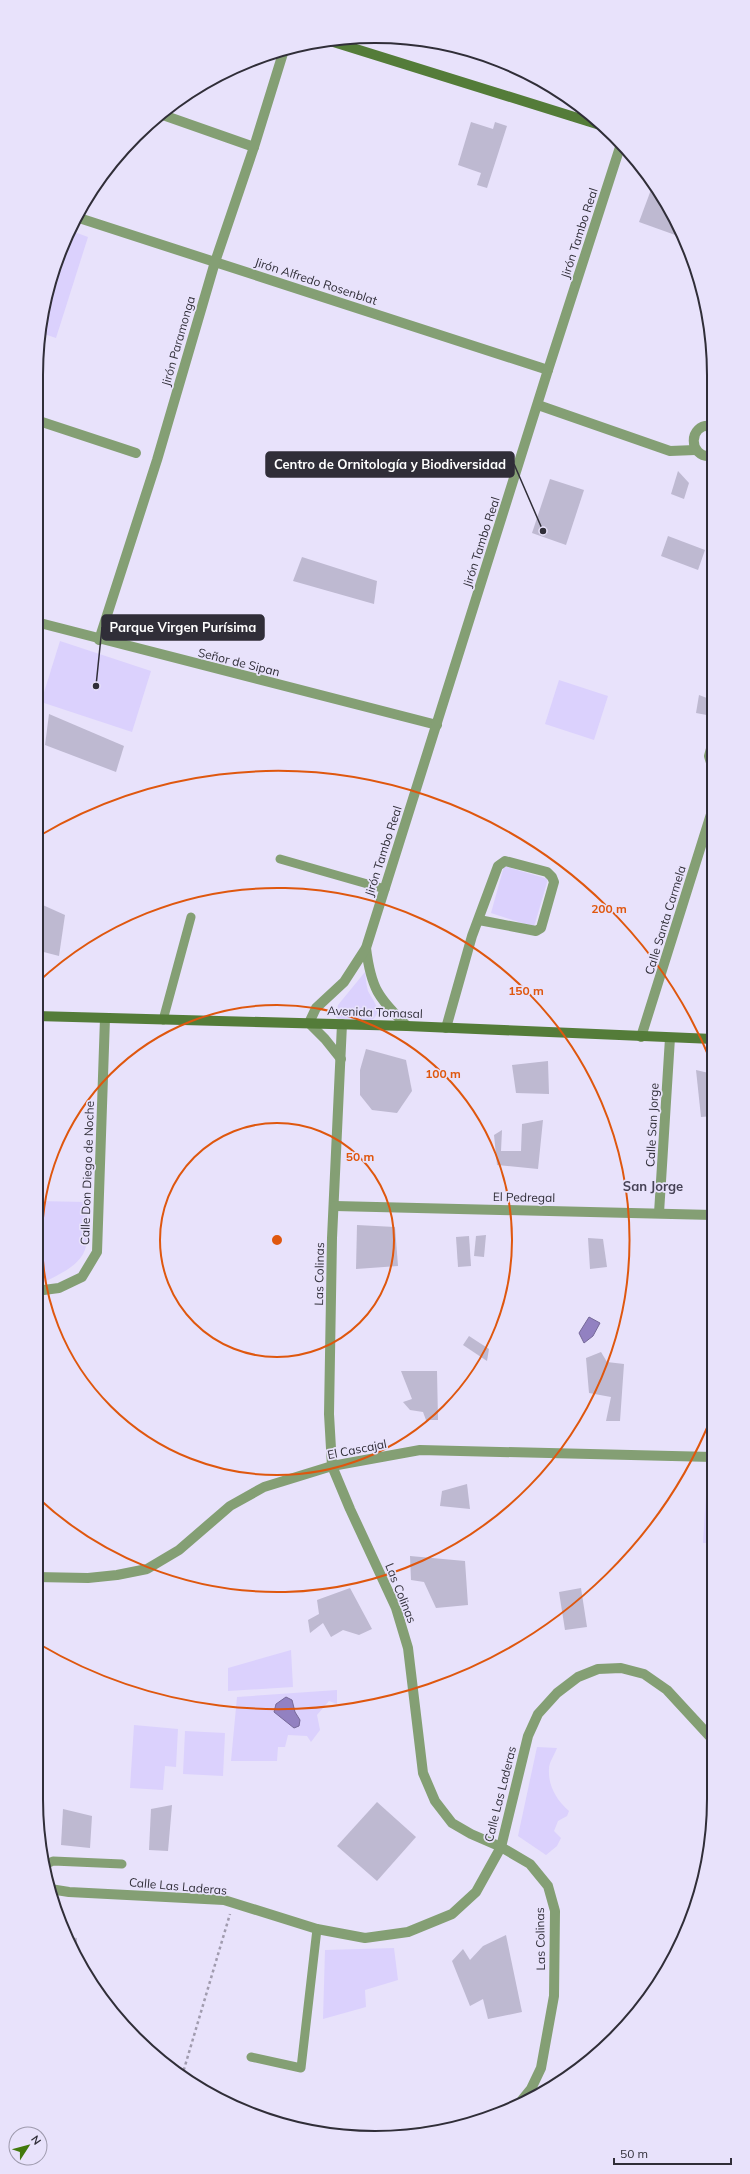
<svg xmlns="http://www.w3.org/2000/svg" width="750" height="2174" font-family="Mulish,sans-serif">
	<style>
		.green { fill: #dbd1fd; fill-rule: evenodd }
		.water { fill: #9281c1; stroke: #756898 }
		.building { fill: #beb9d1 }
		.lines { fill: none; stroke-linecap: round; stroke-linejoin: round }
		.path { stroke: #a09bae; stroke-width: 2.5; stroke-dasharray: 3 3; stroke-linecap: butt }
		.lane { stroke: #849f74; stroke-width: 9 }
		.street { stroke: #849f74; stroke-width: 10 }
		.secondary { stroke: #547c39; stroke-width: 10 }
		.ring { fill: none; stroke: #df570e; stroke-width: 2 }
		.labels { text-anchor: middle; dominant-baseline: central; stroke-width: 3.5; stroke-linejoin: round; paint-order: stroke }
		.street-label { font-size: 12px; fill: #302e38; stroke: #e8e2fb }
		.neighbourhood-label { font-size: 13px; font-weight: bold; fill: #464255; stroke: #e8e2fb }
		.rim { fill: none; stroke: #302e38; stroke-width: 2 }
		.centre { fill: #df570e; stroke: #e8e2fb; stroke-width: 2 }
		.ring-label { font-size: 12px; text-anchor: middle; font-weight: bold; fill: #df570e; stroke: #e8e2fb; stroke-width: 3.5; stroke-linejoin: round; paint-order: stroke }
		.leader { fill: none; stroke: #302e38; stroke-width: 1.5 }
		.callout-dot { fill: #302e38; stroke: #e8e2fb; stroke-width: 1.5 }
		.callout { fill: #302e38; stroke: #302e38; stroke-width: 1.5 }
		.callout-label { font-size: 13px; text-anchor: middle; font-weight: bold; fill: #fff }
	</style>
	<rect width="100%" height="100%" fill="#e8e2fb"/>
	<g class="green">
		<polygon points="69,230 88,237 56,338 41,333 47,287"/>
		<polygon points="60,641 151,671 132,732 41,702"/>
		<polygon points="559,680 608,696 594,740 545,724"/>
		<polygon points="504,866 548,879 534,927 491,913"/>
		<path d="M 365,972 C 366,978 366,984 368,991 C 373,1001 385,1013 370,1021 L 338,1019 L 335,1016 L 338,1005 Z"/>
		<path d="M 36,1201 L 87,1202 C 86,1216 88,1232 86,1246 C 82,1267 53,1277 36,1286 Z"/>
		<polygon points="707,1480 713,1480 713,1543 703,1543"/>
		<polygon points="291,1650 293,1687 228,1691 228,1668"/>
		<path d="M 337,1690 L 337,1704 L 329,1701 L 317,1715 L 320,1730 L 311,1742 L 307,1736 L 288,1735 L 285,1747 L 278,1747 L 277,1761 L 231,1761 L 237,1697 ZM 292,1700 L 295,1712 L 300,1720 L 290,1724 L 283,1719 Z"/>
		<polygon points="134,1725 178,1729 176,1767 165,1766 163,1790 130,1788"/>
		<polygon points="185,1731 225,1733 223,1776 183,1774"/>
		<path d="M 537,1747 L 557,1748 C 555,1754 549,1762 549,1769 C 548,1785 556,1800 569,1811 L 567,1816 L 558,1821 L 554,1831 L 561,1838 L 557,1846 L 546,1855 L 518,1836 Z"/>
		<polygon points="394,1948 398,1980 365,1990 366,2007 323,2019 325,1950"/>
	</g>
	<g class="water">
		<polygon points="589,1317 600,1323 593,1336 584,1343 579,1333"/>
		<polygon points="286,1697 292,1700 295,1712 300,1720 299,1726 294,1728 274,1712 276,1704"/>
	</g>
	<g class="building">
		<polygon points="471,122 493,129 495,122 507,126 487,188 477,185 481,173 458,165"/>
		<polygon points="652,187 679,231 678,236 639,222"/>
		<polygon points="678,471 689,483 684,499 671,494"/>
		<polygon points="550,479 584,490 566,545 532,533"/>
		<polygon points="668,536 705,550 698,570 661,556"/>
		<polygon points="302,557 377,581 374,604 293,581"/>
		<polygon points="699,695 712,700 712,716 696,713"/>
		<polygon points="49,714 124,746 116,772 45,745"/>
		<polygon points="36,902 65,915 59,956 36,950"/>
		<polygon points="366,1049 406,1060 412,1091 397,1113 372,1110 360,1095 360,1070"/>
		<polygon points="548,1061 549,1094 516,1093 512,1065"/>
		<polygon points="696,1070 713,1074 713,1116 701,1117"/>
		<polygon points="543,1120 538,1169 497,1165 494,1135 502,1130 501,1151 521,1151 522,1124"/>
		<polygon points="357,1225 395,1227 398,1266 356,1269"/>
		<polygon points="486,1235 484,1257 474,1256 476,1236"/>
		<polygon points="469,1236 471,1266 458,1267 456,1237"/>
		<polygon points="588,1238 603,1239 607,1267 590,1269"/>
		<polygon points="469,1336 489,1349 487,1361 463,1345"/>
		<polygon points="601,1352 607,1362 624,1364 620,1421 606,1421 611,1397 589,1393 586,1358"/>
		<polygon points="401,1371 437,1371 438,1420 426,1420 423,1412 410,1410 403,1402 412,1399"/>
		<polygon points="467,1484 470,1509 440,1506 442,1491"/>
		<polygon points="711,1551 714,1551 714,1589 710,1589"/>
		<polygon points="410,1556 465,1561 468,1605 436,1608 424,1582 411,1580"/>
		<polygon points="350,1588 372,1629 359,1635 343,1630 331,1637 323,1623 310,1633 308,1620 319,1614 317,1600"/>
		<polygon points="581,1588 587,1627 565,1630 559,1592"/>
		<polygon points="377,1802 416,1837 377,1881 337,1846"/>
		<polygon points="172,1805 168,1851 149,1850 151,1809"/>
		<polygon points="63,1809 92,1816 90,1848 61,1845"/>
		<polygon points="506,1935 522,2012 488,2019 483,1999 470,2006 452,1961 463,1949 470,1960 483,1946"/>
		<polygon points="67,1937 77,1938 77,1954 76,1952"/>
	</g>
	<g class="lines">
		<polyline class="path" points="182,2076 230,1914"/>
		<g class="lane">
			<polyline points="280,859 385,889"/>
			<polyline points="163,1020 191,917"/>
			<polyline points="43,1866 53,1861 122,1864"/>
			<polyline points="251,2057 301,2068 317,1929"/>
		</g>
		<g class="street">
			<polyline points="160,114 254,147"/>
			<polyline points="76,217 548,370"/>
			<polyline points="538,405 670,451 695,450"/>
			<polyline points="36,420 136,453"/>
			<path d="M 711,426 C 688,423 688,458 711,456"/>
			<polyline points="36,622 437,725"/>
			<polyline points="99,640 157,460 215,262 254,147 284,50"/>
			<polyline points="712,745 709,756 712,766"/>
			<path d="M 366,948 C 371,988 378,998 407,1026"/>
			<polyline points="342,1024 332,1238 329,1414 332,1466 350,1509 396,1608 408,1648 423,1773 435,1801 452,1823 471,1834 501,1847 530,1864 548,1886 555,1911 554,1996 541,2068 531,2089 522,2100"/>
			<polyline points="446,1028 472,936 498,866 505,861 547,872 552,877 554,882 541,928 536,931 479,920"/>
			<polyline points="641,1037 712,811"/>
			<polyline points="341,1059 325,1039 309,1023 316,1008 344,982 366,948 548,370 621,144"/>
			<polyline points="335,1206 713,1215"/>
			<polyline points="659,1213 670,1038"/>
			<polyline points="36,1291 59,1288 82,1277 97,1252 105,1018"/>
			<polyline points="36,1577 88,1578 117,1575 147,1569 179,1550 230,1506 264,1487 332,1466 420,1450 713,1457"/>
			<polyline points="50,1889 69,1892 224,1900 317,1929 365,1938 408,1932 452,1914 476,1892 501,1847 528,1736 538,1714 557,1693 578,1677 598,1669 621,1668 644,1674 667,1690 714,1741"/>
			<polyline points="386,2137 446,2129"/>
		</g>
		<g class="secondary">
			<polyline points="327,40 600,125"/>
			<polyline points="36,1016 407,1026 713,1039"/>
		</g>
	</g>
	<g class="ring">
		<circle cx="277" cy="1240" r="117"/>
		<circle cx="277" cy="1240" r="235"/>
		<path d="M37 983A352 352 0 1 1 37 1497"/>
		<path d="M712 1416A469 469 0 0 1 39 1644M39 836A469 469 0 0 1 712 1064"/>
	</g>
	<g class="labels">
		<g class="street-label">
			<text transform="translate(579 233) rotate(-72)">Jirón Tambo Real</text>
			<text transform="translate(316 281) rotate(18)">Jirón Alfredo Rosenblat</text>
			<text transform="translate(178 341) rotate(-74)">Jirón Paramonga</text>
			<text transform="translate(481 542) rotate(-72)">Jirón Tambo Real</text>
			<text transform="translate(239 662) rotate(14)">Señor de Sipan</text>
			<text transform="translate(383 851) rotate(-72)">Jirón Tambo Real</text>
			<text transform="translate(665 920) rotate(-73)">Calle Santa Carmela</text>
			<text transform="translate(375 1012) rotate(2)">Avenida Tomasal</text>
			<text transform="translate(652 1125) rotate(-87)">Calle San Jorge</text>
			<text transform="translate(87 1173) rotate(-88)">Calle Don Diego de Noche</text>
			<text transform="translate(524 1197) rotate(1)">El Pedregal</text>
			<text transform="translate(319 1274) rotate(-89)">Las Colinas</text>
			<text transform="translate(357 1449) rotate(-11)">El Cascajal</text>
			<text transform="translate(401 1593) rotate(68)">Las Colinas</text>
			<text transform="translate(500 1794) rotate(-76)">Calle Las Laderas</text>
			<text transform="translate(178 1886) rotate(5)">Calle Las Laderas</text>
			<text transform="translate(540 1939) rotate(-91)">Las Colinas</text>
		</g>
		<g class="neighbourhood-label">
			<text x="653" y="1186">San Jorge</text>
		</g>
	</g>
	<path d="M0 0H750V2174H0ZM375 43H375A332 332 0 0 1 707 375V1799A332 332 0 0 1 375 2131H375A332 332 0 0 1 43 1799V375A332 332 0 0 1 375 43Z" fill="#e8e2fb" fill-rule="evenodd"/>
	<path class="rim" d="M375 43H375A332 332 0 0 1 707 375V1799A332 332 0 0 1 375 2131H375A332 332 0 0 1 43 1799V375A332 332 0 0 1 375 43Z"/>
	<circle cx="277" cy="1240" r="6" class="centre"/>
	<g class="ring-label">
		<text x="609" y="913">200 m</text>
		<text x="526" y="995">150 m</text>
		<text x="443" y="1078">100 m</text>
		<text x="360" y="1161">50 m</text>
	</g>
	<path class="leader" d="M543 531L514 464M96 686L102 627"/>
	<g class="callout-dot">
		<circle cx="543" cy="531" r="4"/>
		<circle cx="96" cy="686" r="4"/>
	</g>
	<g class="callout">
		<rect x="266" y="452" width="248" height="25" rx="4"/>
		<rect x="102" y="615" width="162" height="25" rx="4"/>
	</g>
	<g class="callout-label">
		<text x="390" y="469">Centro de Ornitología y Biodiversidad</text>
		<text x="183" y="632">Parque Virgen Purísima</text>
	</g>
	<g transform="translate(28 2146) rotate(54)"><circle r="19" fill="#e8e2fb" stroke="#9e9aad"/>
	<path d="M0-3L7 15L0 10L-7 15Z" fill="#42790c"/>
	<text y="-6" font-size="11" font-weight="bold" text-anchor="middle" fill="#302e38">N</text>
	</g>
	<path d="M614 2158v6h117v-6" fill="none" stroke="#302e38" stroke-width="2"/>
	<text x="620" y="2158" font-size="12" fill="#302e38" stroke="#e8e2fb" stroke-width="3" paint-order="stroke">50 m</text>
</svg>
